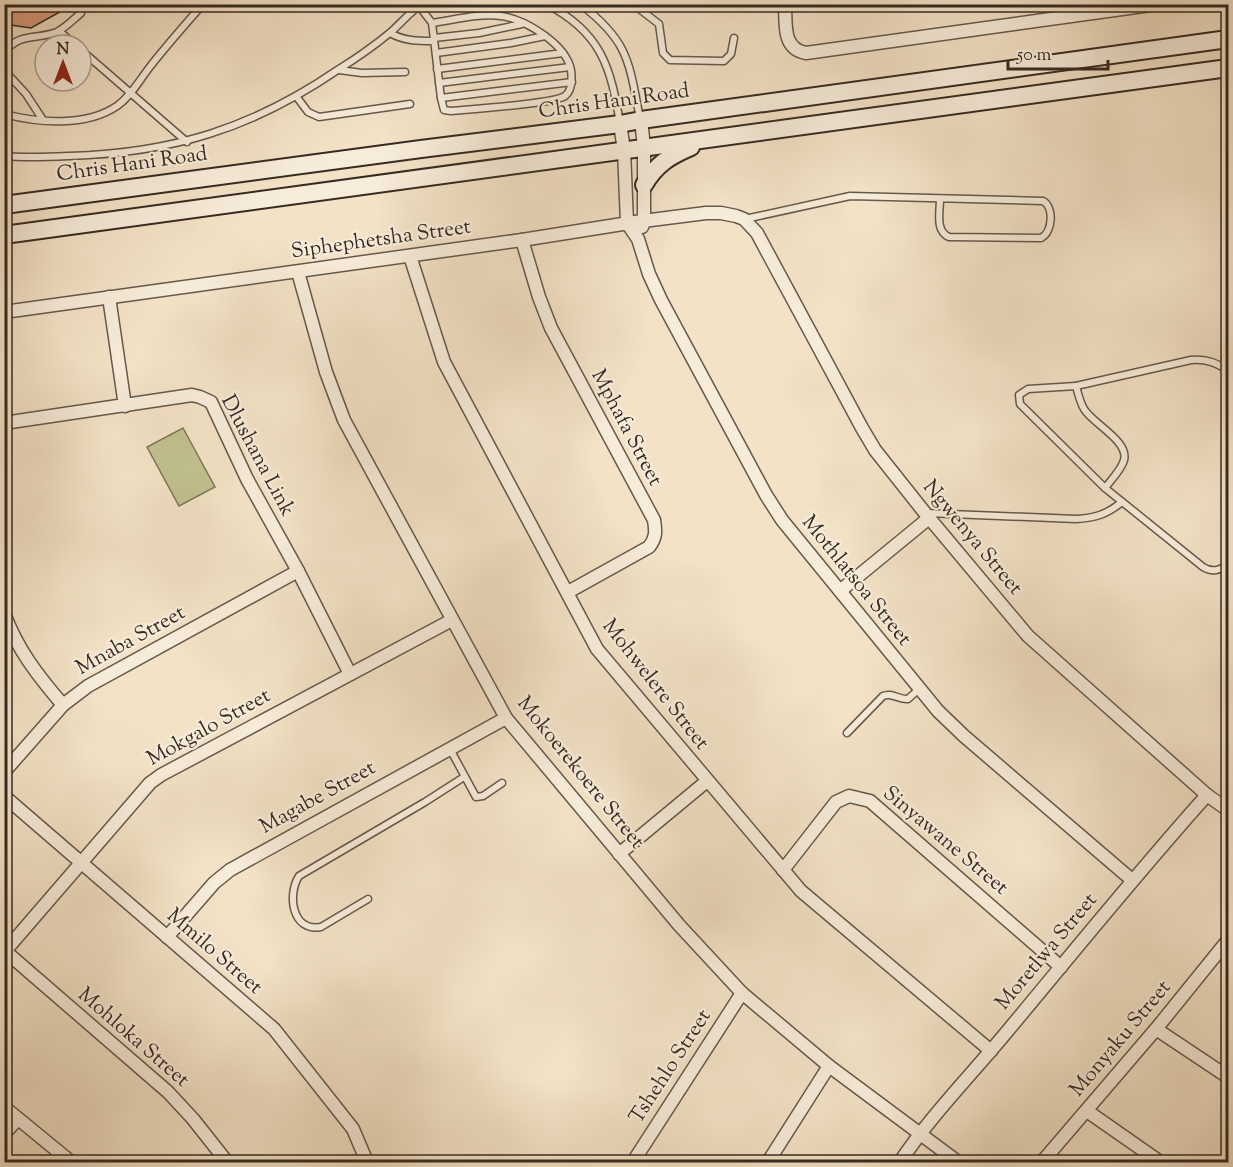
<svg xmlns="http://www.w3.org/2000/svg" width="1233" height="1167" font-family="'Sorts Mill Goudy',serif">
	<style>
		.green { fill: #c2c190; stroke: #7c765a; stroke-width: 1.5 }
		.building { fill: #dc9b80; stroke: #372a23; stroke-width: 1.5 }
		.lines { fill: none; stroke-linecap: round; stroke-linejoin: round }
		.lane-casing { stroke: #66584c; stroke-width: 9 }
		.street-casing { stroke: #66584c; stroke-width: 15 }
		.secondary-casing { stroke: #372a23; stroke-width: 20 }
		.lane { stroke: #f7ecda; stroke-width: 6 }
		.street { stroke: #f7ecda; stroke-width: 12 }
		.secondary { stroke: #f7ecda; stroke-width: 16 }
		.labels { text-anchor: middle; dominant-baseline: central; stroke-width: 4.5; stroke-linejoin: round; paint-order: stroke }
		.street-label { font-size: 21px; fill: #372a23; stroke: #f7ecda }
	</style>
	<rect width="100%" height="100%" fill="#f3e2c6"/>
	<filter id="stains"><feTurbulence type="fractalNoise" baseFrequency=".00333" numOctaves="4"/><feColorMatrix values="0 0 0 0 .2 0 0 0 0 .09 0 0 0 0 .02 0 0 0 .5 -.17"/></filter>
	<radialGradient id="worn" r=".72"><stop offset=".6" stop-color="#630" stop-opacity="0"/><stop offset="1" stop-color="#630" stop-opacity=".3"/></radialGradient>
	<polygon class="green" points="183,428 215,487 179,506 147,447"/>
	<polygon class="building" points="4,4 64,4 67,8 31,28 4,24"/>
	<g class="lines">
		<g class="lane-casing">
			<g id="lane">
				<path d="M 546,4 C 601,32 611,67 620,124"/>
				<path d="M 580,4 C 629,41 629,62 640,119"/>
				<polyline points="633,4 659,24 663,53 670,60 724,61 731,54 734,38"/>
				<path d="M 419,6 L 432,23 L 441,98 L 444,110 L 451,111 C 470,109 553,104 565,96 C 573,90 572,78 571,70 C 566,44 525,19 501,16 C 479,13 454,20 432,23"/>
				<polyline points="59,31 75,45"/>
				<path d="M 390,33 C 404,41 418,41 434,41"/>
				<polyline points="434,38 479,33 522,24"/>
				<polyline points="81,50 187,142"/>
				<path d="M 4,53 C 19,32 36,40 57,32 C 65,28 74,19 81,13 L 81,4"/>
				<polyline points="436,53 511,43 545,36"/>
				<polyline points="437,69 563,53"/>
				<polyline points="4,70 26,94 43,120"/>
				<polyline points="339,70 362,73 405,72"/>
				<polyline points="439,83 570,67"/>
				<polyline points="296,96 308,112 319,117 410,104"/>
				<polyline points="441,98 572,82"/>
				<path d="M 4,114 C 39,123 86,127 117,106 C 131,96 139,81 149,68 C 166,46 185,25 203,4"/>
				<path d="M 4,156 C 26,158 47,157 69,156 C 173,153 253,128 339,69 C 357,58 375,45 391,32 C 401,23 411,11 422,4"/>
				<path d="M 745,219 L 850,196 L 1043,201 C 1054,207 1053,232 1041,238 L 949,237 C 935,231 940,212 940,199"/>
				<path d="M 1228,371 C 1216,362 1206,359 1191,360 L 1076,386 C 1078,394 1080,402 1084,409 C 1093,424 1129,441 1124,460 C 1122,469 1111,480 1105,488 L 1203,567 C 1213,573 1219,570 1228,565"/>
				<polyline points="1076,386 1028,389 1019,395 1020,404 1105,488"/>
				<path d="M 926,513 L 1076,519 C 1096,518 1107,514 1122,502"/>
				<path d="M 847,733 L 883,696 C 892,692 899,700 908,699 L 919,689"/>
				<polyline points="450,749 476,797 483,796 502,783"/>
				<path d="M 368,899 L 321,927 C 292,932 287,895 299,876 L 425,802 L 464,777"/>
			</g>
		</g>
		<g class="street-casing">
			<g id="street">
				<path d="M 785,4 C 786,24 782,49 806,53 L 1158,4"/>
				<polyline points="641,120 644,147 644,221 642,227"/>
				<polyline points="620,124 624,150 627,223 638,239 649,274 661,300 766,495 782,520 938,711 964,736 1132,880"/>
				<path d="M 522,240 L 539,297 L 551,328 L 654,520 C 656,532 656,538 649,547 L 568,592"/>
				<polyline points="410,256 444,362 597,649 801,891 991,1051"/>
				<polyline points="298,272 326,372 344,420 506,718 679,925 742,993 829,1066 958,1162"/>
				<polyline points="109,297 125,406"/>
				<polyline points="4,312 522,240 635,222 706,213 721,213 736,216 744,219 757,233 862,428 875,450 925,513 1028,636 1207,795 1228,810"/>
				<polyline points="4,423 192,395 200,397 211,402 247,479 298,571 350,674"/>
				<polyline points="840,591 929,518"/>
				<path d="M 4,613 C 17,649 38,676 63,705"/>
				<polyline points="4,772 63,705 88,686 298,571"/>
				<polyline points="4,796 274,1029 353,1129 367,1162"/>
				<polyline points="619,854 707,781"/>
				<polyline points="783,870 836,802 849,796 870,801 1061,967"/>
				<polyline points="167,937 214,883 230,870 506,718"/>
				<polyline points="1156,1029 1228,1077"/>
				<polyline points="4,1107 71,1162"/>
				<polyline points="1087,1111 1160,1162"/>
				<polyline points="4,1134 18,1119"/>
				<polyline points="227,1162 193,1119 168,1092 5,951 150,783 161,775 452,620"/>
				<polyline points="633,1162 742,993"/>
				<polyline points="768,1162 829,1066"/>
				<path d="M 900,1162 C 932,1114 973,1073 1010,1028 C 1075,950 1139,871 1207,795"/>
				<polyline points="1042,1162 1156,1029 1228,940"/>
			</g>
		</g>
		<g class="secondary-casing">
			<g id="secondary">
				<path d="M 644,185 C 656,164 670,156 691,147"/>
				<polyline points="4,205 421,149 620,124 641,120 1228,39"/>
				<polyline points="4,235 1228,68"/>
			</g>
		</g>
		<use href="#lane" class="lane"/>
		<use href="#street" class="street"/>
		<use href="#secondary" class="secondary"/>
	</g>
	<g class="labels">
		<g class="street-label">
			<text transform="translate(614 102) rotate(-8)">Chris Hani Road</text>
			<text transform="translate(132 165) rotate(-8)">Chris Hani Road</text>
			<text transform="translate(381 240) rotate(-8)">Siphephetsha Street</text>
			<text transform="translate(626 428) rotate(62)">Mphafa Street</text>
			<text transform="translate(257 456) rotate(62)">Dlushana Link</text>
			<text transform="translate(972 538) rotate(50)">Ngwenya Street</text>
			<text transform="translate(856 581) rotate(51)">Mothlatsoa Street</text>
			<text transform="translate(131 641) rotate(-29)">Mnaba Street</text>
			<text transform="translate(655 685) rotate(52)">Mohwelere Street</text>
			<text transform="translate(209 728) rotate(-29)">Mokgalo Street</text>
			<text transform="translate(580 773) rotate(51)">Mokoerekoere Street</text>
			<text transform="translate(318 798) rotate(-29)">Magabe Street</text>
			<text transform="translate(945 841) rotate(40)">Sinyawane Street</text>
			<text transform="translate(214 952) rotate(41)">Mmilo Street</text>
			<text transform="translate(1047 952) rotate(-50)">Moretlwa Street</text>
			<text transform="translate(133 1038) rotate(41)">Mohloka Street</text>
			<text transform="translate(1121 1039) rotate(-50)">Monyaku Street</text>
			<text transform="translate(671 1067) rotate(-57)">Tshehlo Street</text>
		</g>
	</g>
	<rect width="1233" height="1167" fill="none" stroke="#f3e2c6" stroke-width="24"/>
	<rect x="6" y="6" width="1221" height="1155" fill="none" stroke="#372a23" stroke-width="3"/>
	<rect x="12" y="12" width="1209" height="1143" fill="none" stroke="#372a23" stroke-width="1.5"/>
	<g transform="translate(63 63)"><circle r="28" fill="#f7ecda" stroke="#aa9e91" stroke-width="1.5"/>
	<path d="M0-4.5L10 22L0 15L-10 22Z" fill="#8f2418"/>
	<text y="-9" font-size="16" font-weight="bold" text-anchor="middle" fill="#372a23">N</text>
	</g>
	<path d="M1008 60v9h100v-9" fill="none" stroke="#372a23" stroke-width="3"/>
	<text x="1017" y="60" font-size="18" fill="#372a23" stroke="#f7ecda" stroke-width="4.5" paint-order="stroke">50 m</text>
	<rect width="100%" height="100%" filter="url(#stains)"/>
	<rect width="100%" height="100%" fill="url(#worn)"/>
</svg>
